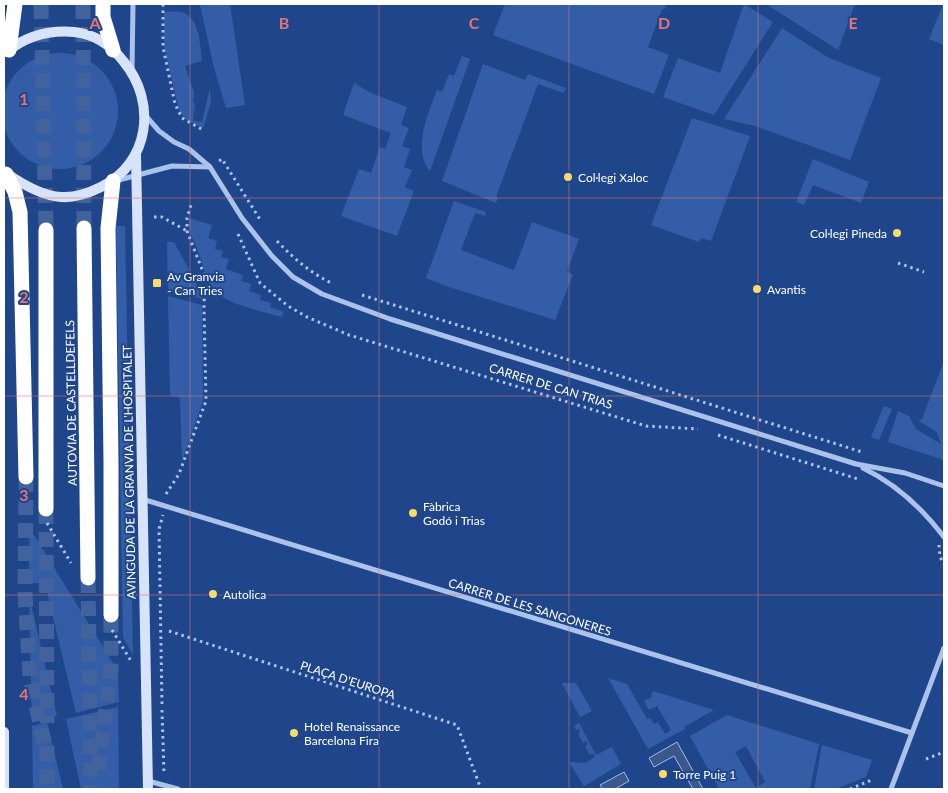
<svg xmlns="http://www.w3.org/2000/svg" width="948" height="793" font-family="Lato,sans-serif">
	<style>
		.green { fill: #335ea7; fill-rule: evenodd }
		.water { fill: #3c588a; stroke: #9ebded }
		.lines { fill: none; stroke-linecap: round; stroke-linejoin: round }
		.motorway-tunnel { stroke: #41629c; stroke-width: 15; stroke-dasharray: 15 8; stroke-linecap: butt }
		.path { stroke: #abc3eb; stroke-width: 3; stroke-dasharray: 2.5 4; stroke-linecap: butt }
		.minor { stroke: #abc3eb; stroke-width: 5 }
		.secondary { stroke: #d6e3f8; stroke-width: 10 }
		.motorway { stroke: #fff; stroke-width: 15 }
		.grid { fill: none; stroke: #e47373; stroke-width: 1; stroke-opacity: 0.55 }
		.poi-dot { fill: #f9db6b; stroke: #1f468a; stroke-width: 2 }
		.labels { text-anchor: middle; dominant-baseline: central; stroke-width: 4; stroke-linejoin: round; paint-order: stroke }
		.poi-label { font-size: 12px; fill: #fff; stroke: #1f468a; text-anchor: start }
		.street-label { font-size: 12px; fill: #fff; stroke: #1f468a }
		.grid-label { font-size: 16px; text-anchor: middle; font-weight: bold; fill: #e47373; stroke: #1f468a; stroke-width: 4; stroke-linejoin: round; paint-order: stroke }
	</style>
	<rect width="100%" height="100%" fill="#1f468a"/>
	<g class="green">
		<polygon points="205,4 230,4 245,105 226,108 214,68 200,5"/>
		<path d="M 505,4 L 650,4 C 655,6 660,3 666,5 L 665,9 L 662,9 L 648,47 L 669,55 L 654,94 L 493,35 Z"/>
		<polygon points="744,4 773,22 714,115 663,97 678,58 720,73"/>
		<polygon points="766,4 855,4 838,50"/>
		<polygon points="943,4 944,4 944,45 929,39"/>
		<path d="M 164,12 C 170,12 176,11 181,12 C 200,16 200,46 202,61 L 185,66 L 194,92 L 193,102 L 195,103 L 193,121 L 202,122 L 210,88 L 211,102 L 203,128 L 186,120 L 179,110 L 164,46 Z"/>
		<polygon points="782,28 829,58 881,78 850,160 755,126 724,119"/>
		<circle cx="60" cy="111" r="58"/>
		<path d="M 462,56 L 470,59 L 430,171 C 412,150 428,113 437,90 L 442,92 L 449,74 L 454,76 Z"/>
		<polygon points="483,64 525,80 528,74 566,88 563,93 538,84 496,197 498,198 496,203 442,181"/>
		<polygon points="354,83 371,93 407,107 401,125 409,128 402,146 410,149 404,167 412,170 405,187 414,191 397,236 341,216 359,169 371,173 380,147 385,149 391,133 343,115"/>
		<polygon points="692,118 750,136 711,241 701,238 699,242 651,225"/>
		<polygon points="813,159 869,182 861,203 813,185 804,205 796,202"/>
		<polygon points="454,201 486,212 485,216 475,213 461,250 514,270 532,222 579,239 567,271 573,275 555,320 449,287 426,278"/>
		<path d="M 189,218 L 212,225 L 208,238 L 217,241 L 215,249 L 223,251 L 221,257 L 229,259 L 226,269 L 243,275 L 241,281 L 251,284 L 249,291 L 261,295 L 260,300 L 271,303 L 270,307 L 284,312 L 282,317 C 260,310 222,305 210,284 C 205,274 202,262 198,251 C 194,241 187,229 189,218 Z"/>
		<polygon points="116,226 125,226 133,655 123,637"/>
		<polygon points="167,242 174,242 201,292 202,299 168,290"/>
		<polygon points="168,296 202,305 203,401 182,461 180,398 170,395"/>
		<polygon points="944,361 944,460 888,442 898,411 909,416 916,429 941,444 937,432 920,422 919,420 922,419"/>
		<polygon points="884,406 892,409 879,440 871,437"/>
		<polygon points="29,527 118,671 119,702 76,713 47,592 39,583 29,583"/>
		<polygon points="29,596 57,716 32,722"/>
		<polygon points="608,678 627,684 647,719 650,718 654,724 658,722 665,734 671,730 657,706 649,710 644,701 652,697 651,695 653,691 714,710 684,727 685,729 648,749"/>
		<polygon points="562,683 576,683 592,711 580,717"/>
		<polygon points="118,707 119,789 81,789 66,719"/>
		<path d="M 727,715 L 819,744 L 810,789 L 719,789 L 690,736 ZM 746,746 L 765,782 L 756,788 L 735,752 Z"/>
		<polygon points="47,722 63,789 33,789 32,726"/>
		<polygon points="579,723 596,755 612,747 621,764 584,786 569,762 585,763 595,757 593,753 590,755 585,746 588,744 586,741 583,743 578,734 580,732 579,729 576,730 574,726"/>
		<polygon points="822,745 872,760 866,777 835,789 814,789"/>
	</g>
	<g class="water">
		<polygon points="677,742 703,789 693,789 674,756 654,767 649,758"/>
		<polygon points="624,772 629,781 615,789 603,789 600,785"/>
	</g>
	<g class="lines">
		<g class="motorway-tunnel">
			<polyline points="41,4 46,230"/>
			<polyline points="83,4 84,228"/>
			<polyline points="26,477 25,594 30,677 47,756"/>
			<polyline points="46,509 47,723"/>
			<polyline points="88,578 91,789"/>
			<polyline points="47,746 47,789"/>
			<polyline points="98,770 111,669 111,615"/>
		</g>
		<g class="path">
			<polyline points="163,4 163,47 175,104 182,118 203,130"/>
			<polyline points="219,161 222,159 261,221"/>
			<polyline points="154,217 162,217 187,231"/>
			<polyline points="238,234 260,283 288,306 307,317 349,335 646,426 698,429"/>
			<path d="M 277,241 C 294,259 311,273 333,284"/>
			<polyline points="898,263 924,272"/>
			<polyline points="362,295 862,452"/>
			<polyline points="718,435 858,479"/>
			<polyline points="166,494 179,474 206,401 204,307 205,277 187,231 187,218 191,205"/>
			<polyline points="47,523 71,563"/>
			<polyline points="939,545 940,557 944,564"/>
			<polyline points="112,630 131,661"/>
			<polyline points="169,631 457,725 481,789"/>
			<polyline points="162,704 159,529 163,515"/>
			<polyline points="162,710 164,774"/>
			<polyline points="926,759 944,752"/>
			<polyline points="850,789 874,779"/>
		</g>
		<g class="minor">
			<polyline points="132,71 133,4"/>
			<polyline points="145,115 159,131 174,142 189,149 210,167 242,218 272,256 293,277 322,294 390,319 856,464 905,473 944,486"/>
			<polyline points="115,181 172,166 210,167"/>
			<path d="M 863,468 C 896,484 922,508 944,537"/>
			<polyline points="142,499 912,733"/>
			<polyline points="148,781 178,789"/>
			<polyline points="891,789 944,648"/>
		</g>
		<g class="secondary">
			<polyline points="136,154 148,789"/>
			<path d="M 6,173 C 22,184 42,196 61,197 C 75,198 89,193 101,187 C 150,163 157,102 124,62 C 111,45 95,34 74,32 C 49,30 26,36 7,52"/>
			<polyline points="4,732 4,789"/>
		</g>
		<g class="motorway">
			<polyline points="103,4 103,17 113,50"/>
			<polyline points="9,50 15,4"/>
			<polyline points="6,174 15,192 20,212 26,477"/>
			<polyline points="84,228 88,578"/>
			<polyline points="46,230 46,509"/>
			<polyline points="111,615 111,461 108,228 113,181"/>
		</g>
	</g>
	<path class="grid" d="M 190,4 L 190,789M 379,4 L 379,789M 569,4 L 569,789M 758,4 L 758,789M 4,198 L 944,198M 4,396 L 944,396M 4,595 L 944,595"/>
	<g class="poi-dot">
		<circle cx="568" cy="177" r="5"/>
		<circle cx="897" cy="233" r="5"/>
		<rect x="152" y="278" width="10" height="10" rx="2.5"/>
		<circle cx="757" cy="289" r="5"/>
		<circle cx="413" cy="513" r="5"/>
		<circle cx="213" cy="594" r="5"/>
		<circle cx="294" cy="733" r="5"/>
		<circle cx="663" cy="774" r="5"/>
	</g>
	<g class="labels">
		<g class="poi-label">
			<text x="578" y="177">Col·legi Xaloc</text>
			<text x="887" y="233" text-anchor="end">Col·legi Pineda</text>
			<text x="167" y="276">Av Granvia<tspan x="167" dy="14">- Can Tries</tspan></text>
			<text x="767" y="289">Avantis</text>
			<text x="423" y="506">Fàbrica<tspan x="423" dy="14">Godó i Trias</tspan></text>
			<text x="223" y="594">Autolica</text>
			<text x="304" y="726">Hotel Renaissance<tspan x="304" dy="14">Barcelona Fira</tspan></text>
			<text x="673" y="774">Torre Puig 1</text>
		</g>
		<g class="street-label">
			<text transform="translate(551 386) rotate(17)">CARRER DE CAN TRIAS</text>
			<text transform="translate(71 403) rotate(-91)">AUTOVIA DE CASTELLDEFELS</text>
			<text transform="translate(129 472) rotate(-91)">AVINGUDA DE LA GRANVIA DE L'HOSPITALET</text>
			<text transform="translate(530 607) rotate(17)">CARRER DE LES SANGONERES</text>
			<text transform="translate(348 680) rotate(18)">PLAÇA D'EUROPA</text>
		</g>
	</g>
	<g class="grid-label">
		<text x="95" y="29">A</text>
		<text x="284" y="29">B</text>
		<text x="474" y="29">C</text>
		<text x="664" y="29">D</text>
		<text x="853" y="29">E</text>
		<text x="24" y="105">1</text>
		<text x="24" y="303">2</text>
		<text x="24" y="501">3</text>
		<text x="24" y="700">4</text>
	</g>
	<rect width="948" height="793" fill="none" stroke="#ffffff" stroke-width="10"/>
</svg>
